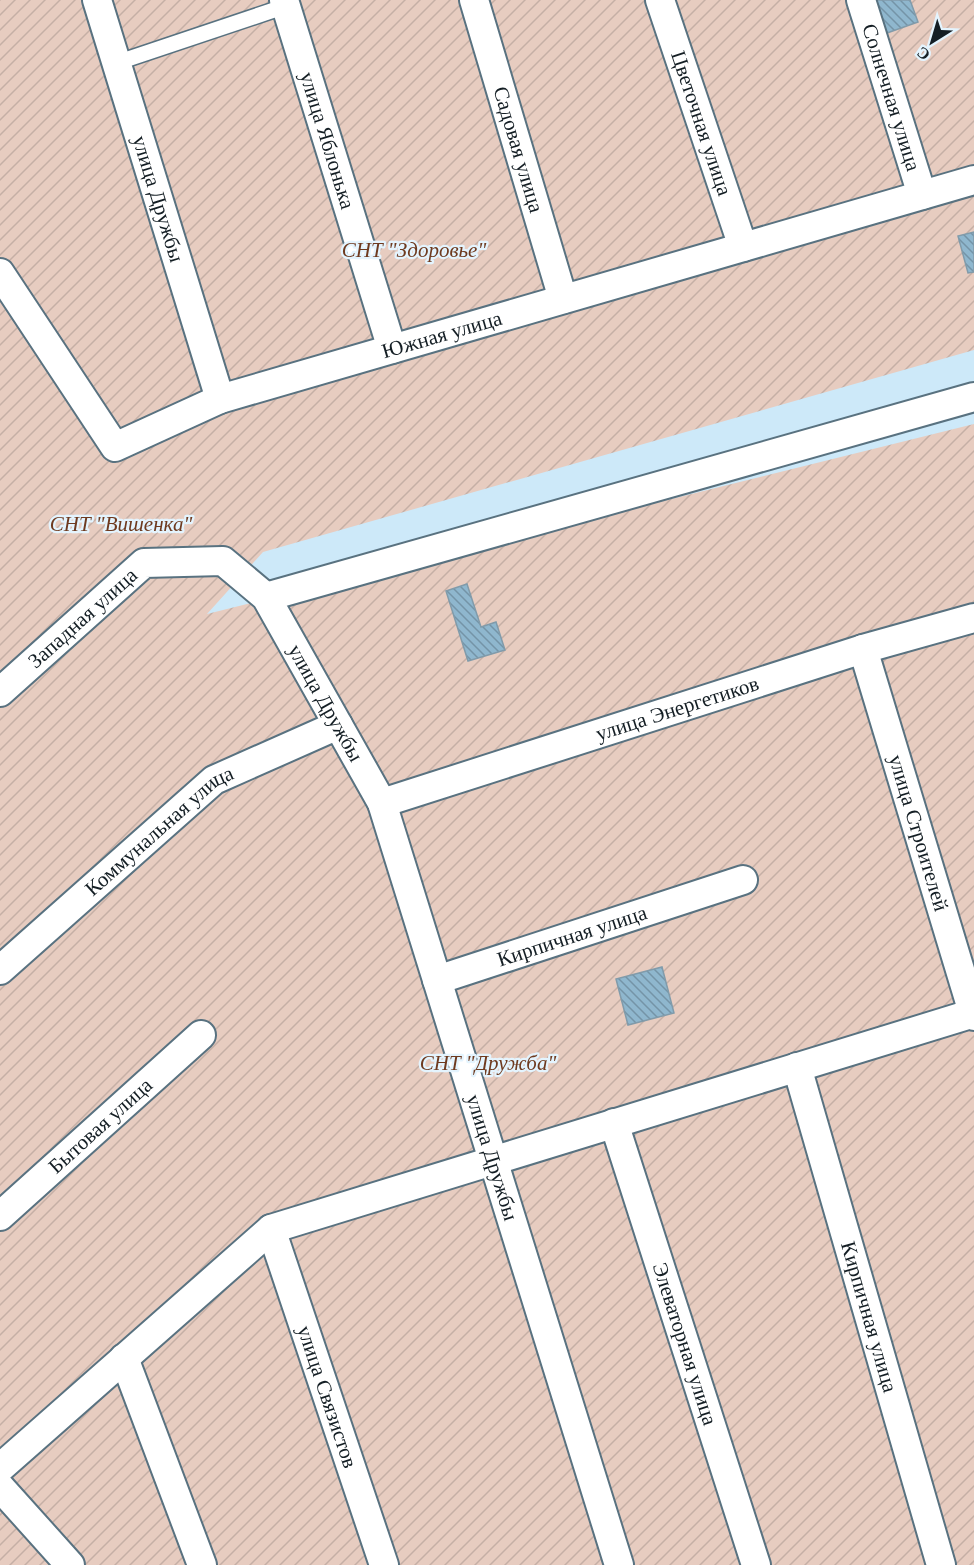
<svg xmlns="http://www.w3.org/2000/svg" width="974" height="1565" font-family="Georgia,serif">
	<style>
		.garden { fill: url(#garden-furrows) }
		.building { fill: url(#building-back-hatch); stroke: #819baa; stroke-width: 1.5 }
		.lines { fill: none; stroke-linecap: round; stroke-linejoin: round }
		.service-casing { stroke: #597280; stroke-width: 18 }
		.minor-casing { stroke: #597280; stroke-width: 32 }
		.service { stroke: #fff; stroke-width: 15 }
		.minor { stroke: #fff; stroke-width: 28 }
		.labels { text-anchor: middle; dominant-baseline: central; stroke-width: 4.5; stroke-linejoin: round; paint-order: stroke }
		.street-label { font-size: 21px; fill: #141e24; stroke: #e4f4fe }
		.park-label { font-size: 21px; font-style: italic; fill: #6e3a1f; stroke: #e4f4fe }
	</style>
	<defs>
		<pattern id="garden-furrows" width="10" height="10" patternUnits="userSpaceOnUse" patternTransform="scale(1.5)"><rect width="10" height="10" fill="#e7ccc0"/><path d="M-1 1l2-2M0 10L10 0M9 11l2-2" fill="none" stroke="#c5afa5"/></pattern>
		<pattern id="building-back-hatch" width="6" height="6" patternUnits="userSpaceOnUse" patternTransform="scale(1.5)"><rect width="6" height="6" fill="#8fb7ce"/><path d="M-1 5l2 2M0 0l6 6M5-1l2 2" fill="none" stroke="#7494a7"/></pattern>
	</defs>
	<rect width="100%" height="100%" fill="#cde9f9"/>
	<polygon class="garden" points="0,0 974,0 974,350 263,552 207,614 974,424 974,1565 0,1565"/>
	<g class="building">
		<polygon points="876,0 910,0 918,22 887,33"/>
		<polygon points="974,232 974,272 968,273 958,236"/>
		<polygon points="467,584 481,627 496,622 505,650 468,661 446,591"/>
		<polygon points="662,967 674,1013 628,1025 616,979"/>
	</g>
	<g class="lines">
		<g class="service-casing">
			<polyline id="service" points="116,63 286,6"/>
		</g>
		<g class="minor-casing">
			<g id="minor">
				<path id="s1" d="M 97,0 L 220,399"/>
				<path id="s2" d="M 284,0 L 392,349"/>
				<path id="s3" d="M 474,0 L 563,299"/>
				<path id="s4" d="M 660,0 L 743,247"/>
				<path id="s5" d="M 861,0 L 922,195"/>
				<path id="s6" d="M 0,273 L 115,447 L 220,399 L 974,180"/>
				<polyline points="266,597 974,397"/>
				<path id="s7" d="M 863,649 L 974,1016"/>
				<path id="s8" d="M 0,692 L 144,563 L 223,561 L 266,597 L 382,803 L 619,1565"/>
				<path id="s9" d="M 382,803 L 863,649 L 974,618"/>
				<path id="s10" d="M 0,970 L 214,780 L 338,725"/>
				<path id="s11" d="M 437,980 L 743,880"/>
				<path id="s12" d="M 797,1067 L 941,1565"/>
				<path id="s13" d="M 614,1123 L 756,1565"/>
				<path id="s14" d="M 0,1216 L 201,1035"/>
				<path id="s15" d="M 271,1229 L 384,1565"/>
				<polyline points="124,1358 202,1565"/>
				<polyline points="0,1468 271,1229 974,1013"/>
				<polyline points="0,1487 70,1565"/>
			</g>
		</g>
		<use href="#service" class="service"/>
		<use href="#minor" class="minor"/>
	</g>
	<g class="labels">
		<g class="street-label">
			<text stroke="none"><textPath href="#s5" startOffset="102">Солнечная улица</textPath></text>
			<text stroke="none"><textPath href="#s4" startOffset="130">Цветочная улица</textPath></text>
			<text stroke="none"><textPath href="#s2" startOffset="147">улица Яблонька</textPath></text>
			<text stroke="none"><textPath href="#s3" startOffset="156">Садовая улица</textPath></text>
			<text stroke="none"><textPath href="#s1" startOffset="208">улица Дружбы</textPath></text>
			<text stroke="none"><textPath href="#s6" startOffset="555">Южная улица</textPath></text>
			<text stroke="none"><textPath href="#s8" startOffset="111">Западная улица</textPath></text>
			<text stroke="none"><textPath href="#s8" startOffset="450">улица Дружбы</textPath></text>
			<text stroke="none"><textPath href="#s9" startOffset="310">улица Энергетиков</textPath></text>
			<text stroke="none"><textPath href="#s7" startOffset="192">улица Строителей</textPath></text>
			<text stroke="none"><textPath href="#s10" startOffset="212">Коммунальная улица</textPath></text>
			<text stroke="none"><textPath href="#s11" startOffset="142">Кирпичная улица</textPath></text>
			<text stroke="none"><textPath href="#s14" startOffset="135">Бытовая улица</textPath></text>
			<text stroke="none"><textPath href="#s8" startOffset="936">улица Дружбы</textPath></text>
			<text stroke="none"><textPath href="#s12" startOffset="260">Кирпичная улица</textPath></text>
			<text stroke="none"><textPath href="#s13" startOffset="232">Элеваторная улица</textPath></text>
			<text stroke="none"><textPath href="#s15" startOffset="177">улица Связистов</textPath></text>
		</g>
		<g class="park-label">
			<text x="414" y="250">СНТ "Здоровье"</text>
			<text x="121" y="524">СНТ "Вишенка"</text>
			<text x="488" y="1063">СНТ "Дружба"</text>
		</g>
	</g>
	<g transform="translate(932 42) rotate(217)" stroke="#e4f4fe" stroke-width="4.5" paint-order="stroke">
	<path d="M0-4.5L10 22L0 15L-10 22Z" fill="#141e24"/>
	<text y="-9" font-size="16" font-weight="bold" text-anchor="middle" fill="#141e24">С</text>
	</g>
</svg>
